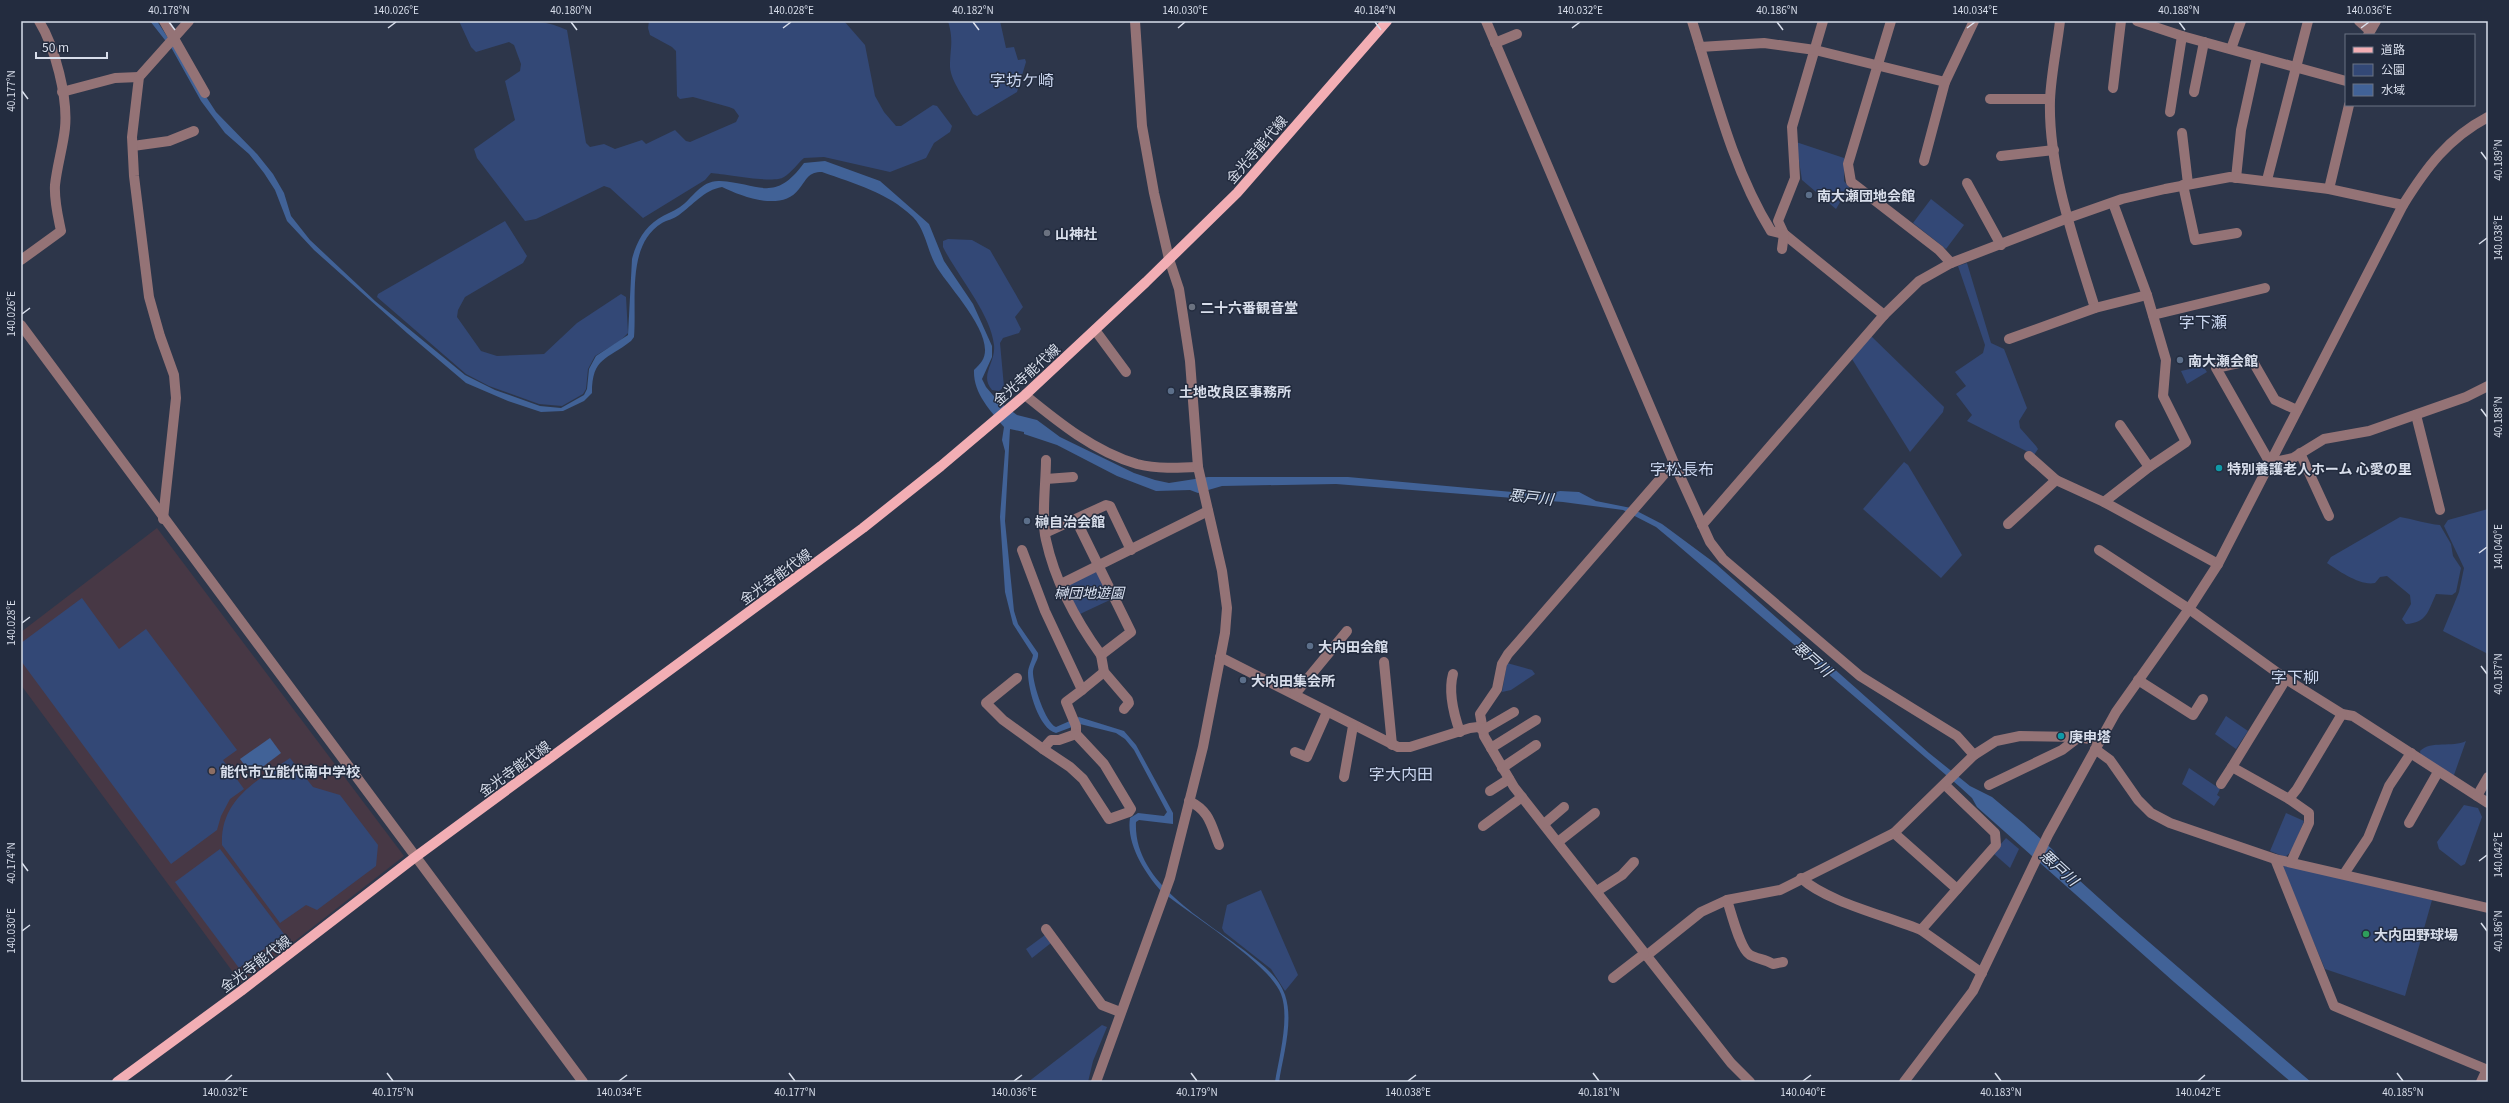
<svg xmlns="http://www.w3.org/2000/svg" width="2509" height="1103" font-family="Georgia,'Noto Sans JP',serif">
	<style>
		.education { fill: #473845 }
		.green { fill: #334876 }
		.water { fill: #416297 }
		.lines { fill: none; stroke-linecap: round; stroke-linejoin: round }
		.minor { stroke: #947376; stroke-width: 10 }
		.major { stroke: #f2aeb4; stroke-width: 10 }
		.ticks { fill: none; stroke: #d8deeb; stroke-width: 1.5 }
		.service-dot { fill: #5c6f8a; stroke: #232c3f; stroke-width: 1.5 }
		.worship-dot { fill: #6b7280; stroke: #232c3f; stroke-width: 1.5 }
		.culture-dot { fill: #0f9aa8; stroke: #232c3f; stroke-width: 1.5 }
		.education-dot { fill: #8d6e63; stroke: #232c3f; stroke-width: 1.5 }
		.leisure-dot { fill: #2e9e5b; stroke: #232c3f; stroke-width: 1.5 }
		.labels { text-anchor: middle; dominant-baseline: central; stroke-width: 3; stroke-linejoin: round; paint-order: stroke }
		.street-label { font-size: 14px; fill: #d8deeb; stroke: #232c3f }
		.poi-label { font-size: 14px; font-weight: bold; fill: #d8deeb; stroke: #232c3f; text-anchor: start }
		.park-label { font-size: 14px; font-style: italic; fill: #dce4f5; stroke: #232c3f }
		.water-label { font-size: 15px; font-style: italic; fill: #d7e1f1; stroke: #232c3f }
		.quarter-label { font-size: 16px; fill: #cbd7f0; stroke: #232c3f }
		.neatline { fill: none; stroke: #d8deeb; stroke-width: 1.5 }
		.ticks-label { font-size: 10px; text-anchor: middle; fill: #d8deeb }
	</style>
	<rect width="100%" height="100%" fill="#2d364a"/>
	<polygon class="education" points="157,528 404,856 241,983 21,685 21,632"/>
	<g class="green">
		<path d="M 459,21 C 493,21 535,15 567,30 L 586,143 L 590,147 L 604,144 L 615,149 L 642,140 L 646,144 L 675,130 L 686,141 L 690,142 L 736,122 L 739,116 L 734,109 L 729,107 L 693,97 L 680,99 L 677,96 L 676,51 L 672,47 L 650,35 L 648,28 L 649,21 L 844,21 L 865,45 L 875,96 L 884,112 L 896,126 L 901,126 L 933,105 L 937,106 L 952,126 L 950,132 L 934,143 L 926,158 L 890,172 L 824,157 L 804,158 C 798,163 791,173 784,177 C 774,184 726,174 711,173 L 705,180 L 643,218 L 610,188 L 604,186 L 536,219 L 525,221 L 477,158 L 474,149 L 515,120 L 505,81 L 520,71 L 521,64 L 514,45 L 509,42 L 476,52 L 471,47 Z"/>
		<path d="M 948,21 L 1000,21 L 1006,48 L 1014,47 L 1018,60 L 1025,59 L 1026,62 L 1017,92 L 977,116 L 973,114 C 966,100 951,82 950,67 C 950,47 954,42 948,21 Z"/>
		<polygon points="1796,142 1844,158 1844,181 1849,187 1836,209 1802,180"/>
		<polygon points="1931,199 1964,225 1946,249 1913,223"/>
		<polygon points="505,221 527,256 523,263 465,297 458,310 457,317 481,351 497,356 544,354 577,323 621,294 626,297 628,333 620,341 595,356 588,369 586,389 583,394 562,406 539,404 489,386 466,374 377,297 378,294"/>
		<path d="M 948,239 L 972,240 L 990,250 L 1023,307 L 1015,317 L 1021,329 L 1019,333 L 1003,338 L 1000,343 L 1004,387 L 999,391 L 992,390 C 979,375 996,363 994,345 C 991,314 957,275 943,247 L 943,241 Z"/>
		<polygon points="1967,263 1991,343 2004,349 2027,408 2019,421 2020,428 2036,446 2038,449 2034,455 1967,421 1972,415 1956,394 1966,386 1955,372 1983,353 1985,345 1958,266"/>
		<polygon points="1871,336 1944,407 1943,412 1910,452 1852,359"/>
		<polygon points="2203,366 2207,372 2187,384 2181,371"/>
		<polygon points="1904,462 1908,465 1962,555 1941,578 1863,509"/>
		<polygon points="2488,509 2488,654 2443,631 2459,592 2464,568 2444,526 2448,520"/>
		<path d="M 2400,517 C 2414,519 2426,524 2440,525 L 2451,544 L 2453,556 L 2461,568 L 2456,592 L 2452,595 L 2436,594 C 2428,611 2427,623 2406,624 L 2402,619 L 2411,604 L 2410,595 L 2387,576 L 2380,577 L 2375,583 C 2360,586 2339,571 2327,563 L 2331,557 Z"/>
		<polygon points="1095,572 1099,573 1112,599 1080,614 1067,591 1071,583"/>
		<polygon points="82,598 119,649 146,629 237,750 223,760 244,789 230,799 221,816 217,830 171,864 21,661 21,643"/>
		<polygon points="1507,663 1532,670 1535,674 1511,690 1502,692"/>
		<polygon points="2226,716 2248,731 2236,749 2215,734"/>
		<path d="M 2466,741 L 2454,775 L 2451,775 L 2421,757 L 2420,751 C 2431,740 2452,748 2466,741 Z"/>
		<path d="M 290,758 L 313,787 L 340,795 L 378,845 L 376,866 L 317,910 L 306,905 L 280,923 L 222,845 C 220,799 257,781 290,758 Z"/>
		<polygon points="2189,768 2220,789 2217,795 2220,797 2214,806 2182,784"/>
		<polygon points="2464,805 2478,808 2482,817 2465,864 2461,866 2439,849 2437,842"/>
		<polygon points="2286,813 2304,821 2292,851 2285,857 2270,851"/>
		<polygon points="2006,838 2019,849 2010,868 1993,853"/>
		<polygon points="220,849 284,934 239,968 175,882"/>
		<polygon points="2280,864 2432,900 2405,996 2325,969"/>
		<polygon points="1261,890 1298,975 1285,991 1271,969 1224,932 1222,928 1227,905"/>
		<polygon points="1045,935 1051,943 1032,958 1026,949"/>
		<polygon points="1102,1025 1107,1027 1093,1061 1088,1082 1028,1082"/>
	</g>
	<g class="water">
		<path d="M 150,21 L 157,21 L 216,112 L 257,154 L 273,174 L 284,193 L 291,216 L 310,240 L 375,301 L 465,375 L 495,390 L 540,406 L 561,408 L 584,395 L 587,389 L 589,369 L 596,356 L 628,335 L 632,259 C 636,243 644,228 658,219 C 665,214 673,212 680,207 C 693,198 701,180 720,181 C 759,183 774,204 804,163 L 825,161 L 880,181 L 929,224 L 944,261 L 973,304 L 992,346 L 992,357 L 982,379 L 986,387 L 998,401 L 1017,415 L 1037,420 L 1060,437 L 1134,473 L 1155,480 L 1169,483 L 1208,477 L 1348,477 L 1544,495 L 1560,491 L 1579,492 L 1596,501 L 1631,508 L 1662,524 L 1716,564 L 1929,753 L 1970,786 L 1992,797 L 2023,823 L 2053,850 L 2069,871 L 2120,917 L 2311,1082 L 2291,1082 L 2174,982 L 1977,807 L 1972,798 L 1960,787 L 1674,542 L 1656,527 L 1623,510 L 1563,502 L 1336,484 L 1222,486 L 1198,493 L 1190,490 L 1156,491 L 1117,476 L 1057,445 L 1024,434 L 1024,432 L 1010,429 L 1005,521 L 1014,611 L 1018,624 L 1038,653 C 1039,660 1034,663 1033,671 C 1032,681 1045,723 1056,727 L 1079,717 L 1124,731 L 1136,745 L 1173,813 L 1173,824 L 1139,820 L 1136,822 C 1133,882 1204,919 1245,951 C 1260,963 1278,975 1285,995 C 1294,1021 1283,1056 1279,1082 L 1275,1082 C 1279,1058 1290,1017 1281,994 C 1269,963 1190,914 1161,891 C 1145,873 1126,844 1130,818 L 1138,813 L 1164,816 L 1167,812 L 1134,750 L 1125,739 L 1116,733 L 1080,724 L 1056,733 C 1039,729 1028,690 1028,673 C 1028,667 1032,661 1033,655 L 1013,624 L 1005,592 L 1000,517 L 1005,451 L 1002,440 L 1004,427 C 990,410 973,393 974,370 C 977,367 980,364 982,361 C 998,336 946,285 935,264 C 927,249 925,229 913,217 C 887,192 855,184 822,172 C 808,172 807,179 799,189 C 782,212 743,197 722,187 C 704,190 693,205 679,215 C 674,219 667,220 662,223 C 626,245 637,301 634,337 L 631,341 C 607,360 592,357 592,393 L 584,401 L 563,411 L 541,412 L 508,401 L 466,383 L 407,333 L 314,250 L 287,221 L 275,190 L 264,173 L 249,154 L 225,133 L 201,101 L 172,49 Z"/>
		<polygon points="270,738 281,753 252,775 240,759"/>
	</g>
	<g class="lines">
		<g class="minor">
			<polyline points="164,21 205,93"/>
			<polyline points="1486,21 1674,463 1710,542 1723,559 1860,676 1957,736 1974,755"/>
			<path d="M 1692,21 C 1714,91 1732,168 1771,231 L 1784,234"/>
			<polyline points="1823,21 1792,127 1795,178 1778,221 1784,234 1884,315"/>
			<polyline points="1891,21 1848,164 1851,182 1939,250 1951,263"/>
			<path d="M 2060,21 C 2057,47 2051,74 2050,100 C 2048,169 2075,243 2095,308"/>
			<polyline points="2137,21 2182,36 2346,81"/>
			<polyline points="2359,21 2369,30"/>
			<polyline points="2368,35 2376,21"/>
			<polyline points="1495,43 1517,34"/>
			<polyline points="1700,47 1764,43 1815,50 1945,82 1974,21"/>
			<polyline points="2231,49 2241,21"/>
			<polyline points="2113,88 2121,21"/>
			<polyline points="62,92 115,78 139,77"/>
			<polyline points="2194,92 2204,42"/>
			<polyline points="1990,99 2050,99"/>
			<polyline points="2170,112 2182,36"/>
			<polyline points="2182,133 2188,184"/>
			<polyline points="133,146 169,141 194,131"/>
			<polyline points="2001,156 2054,150"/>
			<polyline points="1924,161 1945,82"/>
			<polyline points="2236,178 2241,130 2257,57"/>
			<polyline points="2267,180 2308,21"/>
			<polyline points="1967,183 2001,245"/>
			<polyline points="2183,185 2195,240 2237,233"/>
			<polyline points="2329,189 2349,105"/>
			<polyline points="1782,249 1784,234"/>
			<path d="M 21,260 L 61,231 C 58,216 54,201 55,185 C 57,166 63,147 65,128 C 68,97 55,47 39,21"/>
			<polyline points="2153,315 2265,288"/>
			<polyline points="21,325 583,1082"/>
			<polyline points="1095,330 1126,372"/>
			<polyline points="2009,339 2095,308 2147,295"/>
			<path d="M 1025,395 C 1058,422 1095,452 1137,464 C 1157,469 1178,468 1198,467"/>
			<polyline points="2416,415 2440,510"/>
			<polyline points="2120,425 2149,467"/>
			<polyline points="2300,453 2329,516"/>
			<polyline points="2029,456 2056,480 2104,502 2218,564"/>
			<path d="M 1046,460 C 1046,482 1041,520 1046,540 C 1055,581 1077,622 1101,655 L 1131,632 L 1076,520"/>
			<polyline points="1674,463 1508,654 1502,664 1497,689 1480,714 1484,736 1514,787 1731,1063 1750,1082"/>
			<polyline points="2270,463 2293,458 2324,439 2369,431 2466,397 2488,386"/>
			<polyline points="2270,463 2216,368 2252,360 2275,400 2297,410"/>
			<polyline points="1046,479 1073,477"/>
			<polyline points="2104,502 2149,467 2186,442 2163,396 2166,360 2147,295 2113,203"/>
			<polyline points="163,519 176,398 174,375 160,336 149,297 134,176 132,137 139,77 189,21"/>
			<polyline points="2008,524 2056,480"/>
			<polyline points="1702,525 1884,315 1919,281 1951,263 2068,218 2122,199 2165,189 2230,177 2329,189 2403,205"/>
			<polyline points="1045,533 1106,505 1110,506 1131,550"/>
			<polyline points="1022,550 1045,611 1082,690 1104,672"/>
			<polyline points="2099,550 2189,609 2286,679 2342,714 2353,716 2488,803"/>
			<polyline points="1061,584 1208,511"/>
			<polyline points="1101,655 1104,672 1128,700 1129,703 1124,709"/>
			<polyline points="1220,657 1398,747 1410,747 1470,728 1478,727 1483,730 1514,712"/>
			<polyline points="1384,662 1392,745"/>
			<path d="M 1453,674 C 1448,692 1454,715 1460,732"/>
			<polyline points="1017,678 986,703 1003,720 1043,749 1051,740 1059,740 1076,734 1076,726 1066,702 1082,690"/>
			<polyline points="2138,680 2193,715 2203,699"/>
			<polyline points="1295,694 1347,631"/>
			<polyline points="1491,748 1536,720"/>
			<polyline points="1043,749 1070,767 1083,779 1109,819 1129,812 1131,809 1104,764 1076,734"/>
			<polyline points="2095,749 2110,760 2138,800 2151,813 2170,823 2275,859 2488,908"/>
			<polyline points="1295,752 1307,757 1327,712"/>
			<polyline points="2232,767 2286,679"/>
			<polyline points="1502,768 1536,745"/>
			<polyline points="1344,777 1353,726"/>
			<polyline points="2221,784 2232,767 2289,799"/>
			<polyline points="1989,785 2062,750 2079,737"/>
			<polyline points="1490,791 1509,779"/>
			<polyline points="2477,796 2488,777"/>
			<path d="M 1189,801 C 1210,811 1211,825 1219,845"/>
			<polyline points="2409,823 2438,772"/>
			<polyline points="1544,824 1564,807"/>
			<polyline points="1483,826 1522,797"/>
			<polyline points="1894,833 1957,889"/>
			<polyline points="1558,842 1595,813"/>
			<polyline points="2275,859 2334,1006 2488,1070"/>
			<polyline points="2291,862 2309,823 2309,813 2289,799 2297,789 2342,714"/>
			<polyline points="2344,874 2368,838 2389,786 2411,753"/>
			<path d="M 1801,878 C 1827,902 1887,916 1921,930 L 1996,845 L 1995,833 L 1945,785"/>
			<polyline points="1597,891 1622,875 1634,862"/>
			<path d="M 1727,900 C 1731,912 1740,949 1750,955 C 1757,959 1765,959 1773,964 L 1783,962"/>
			<polyline points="1046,929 1102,1005 1120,1012"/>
			<polyline points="1921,930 1982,973"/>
			<polyline points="1646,956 1701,912 1727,900 1780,890 1894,833 1974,755 1996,741 2020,736 2079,737 2100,741"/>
			<polyline points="1613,978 1644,954"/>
			<polyline points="1096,1082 1170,878 1203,747 1225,633 1227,608 1222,571 1198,467 1190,361 1179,289 1169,259 1154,193 1142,126 1135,21"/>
			<path d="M 1904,1082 L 1973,991 L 2048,835 L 2116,712 L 2189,609 L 2218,564 L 2403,205 C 2426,168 2448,138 2488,117"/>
			<polyline points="2481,1082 2487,1069"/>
		</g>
		<polyline class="major" points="117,1082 241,991 414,858 863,528 941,466 1025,395 1146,282 1237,193 1387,21"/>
	</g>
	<path class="ticks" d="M 169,22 L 175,30M 571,22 L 577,30M 973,22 L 979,30M 1375,22 L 1381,30M 1777,22 L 1783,30M 2179,22 L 2185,30M 388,28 L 396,22M 783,28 L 791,22M 1178,28 L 1185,22M 1572,28 L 1580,22M 1967,28 L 1975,22M 2361,28 L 2369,22M 22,91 L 28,99M 2481,152 L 2487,160M 2479,244 L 2487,238M 22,314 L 30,308M 2481,409 L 2487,417M 2479,553 L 2487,547M 22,623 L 30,617M 2481,666 L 2487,674M 2479,861 L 2487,855M 22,863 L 28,871M 2481,923 L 2487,931M 22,931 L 30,925M 387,1073 L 393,1081M 789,1073 L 795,1081M 1191,1073 L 1197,1081M 1593,1073 L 1599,1081M 1995,1073 L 2001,1081M 2397,1073 L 2403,1081M 225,1081 L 232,1075M 619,1081 L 627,1075M 1014,1081 L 1022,1075M 1408,1081 L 1416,1075M 1803,1081 L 1811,1075M 2198,1081 L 2205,1075"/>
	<g class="service-dot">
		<circle cx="1809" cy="195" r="4"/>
		<circle cx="2180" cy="360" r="4"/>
		<circle cx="1171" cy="391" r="4"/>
		<circle cx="1027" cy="521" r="4"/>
		<circle cx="1310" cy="646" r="4"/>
		<circle cx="1243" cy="680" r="4"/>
	</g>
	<g class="worship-dot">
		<circle cx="1047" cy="233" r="4"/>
		<circle cx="1192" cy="307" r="4"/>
	</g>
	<g class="culture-dot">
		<circle cx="2219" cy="468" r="4"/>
		<circle cx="2061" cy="736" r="4"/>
	</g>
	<circle class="education-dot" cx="212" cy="771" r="4"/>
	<circle class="leisure-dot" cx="2366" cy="934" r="4"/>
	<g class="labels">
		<g class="street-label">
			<text transform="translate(1256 149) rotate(-49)">金光寺能代線</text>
			<text transform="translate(1026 374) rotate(-42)">金光寺能代線</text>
			<text transform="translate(775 576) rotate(-36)">金光寺能代線</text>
			<text transform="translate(514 768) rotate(-36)">金光寺能代線</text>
			<text transform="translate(255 963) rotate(-37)">金光寺能代線</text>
		</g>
		<g class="poi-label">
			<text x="1817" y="195">南大瀬団地会館</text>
			<text x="1055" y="233">山神社</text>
			<text x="1200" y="307">二十六番観音堂</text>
			<text x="2188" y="360">南大瀬会館</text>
			<text x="1179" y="391">土地改良区事務所</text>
			<text x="2227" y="468">特別養護老人ホーム 心愛の里</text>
			<text x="1035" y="521">榊自治会館</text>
			<text x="1318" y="646">大内田会館</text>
			<text x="1251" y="680">大内田集会所</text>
			<text x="2069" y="736">庚申塔</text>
			<text x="220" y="771">能代市立能代南中学校</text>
			<text x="2374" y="934">大内田野球場</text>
		</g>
		<g class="park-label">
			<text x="1089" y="592">榊団地遊園</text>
		</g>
		<g class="water-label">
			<text transform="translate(1531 496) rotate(6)">悪戸川</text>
			<text transform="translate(1813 658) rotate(41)">悪戸川</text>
			<text transform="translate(2060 867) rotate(42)">悪戸川</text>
		</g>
		<g class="quarter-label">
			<text x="1022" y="79">字坊ケ崎</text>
			<text x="2203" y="321">字下瀬</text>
			<text x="1682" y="468">字松長布</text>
			<text x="2295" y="676">字下柳</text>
			<text x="1401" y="773">字大内田</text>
		</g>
	</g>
	<rect width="2509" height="1103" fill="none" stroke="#232c3f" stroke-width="44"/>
	<rect x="2345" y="34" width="130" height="72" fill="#232c3f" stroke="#6b7384"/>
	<rect x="2353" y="47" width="20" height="6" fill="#f2aeb4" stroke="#6b7384"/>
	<text x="2381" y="54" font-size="12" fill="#d8deeb">道路</text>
	<rect x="2353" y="64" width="20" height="12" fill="#334876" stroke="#6b7384"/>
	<text x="2381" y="74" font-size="12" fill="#d8deeb">公園</text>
	<rect x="2353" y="84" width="20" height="12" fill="#416297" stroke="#6b7384"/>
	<text x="2381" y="94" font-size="12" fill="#d8deeb">水域</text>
	<path d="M36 52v6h71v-6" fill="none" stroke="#d8deeb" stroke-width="2"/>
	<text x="42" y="52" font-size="12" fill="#d8deeb" stroke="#232c3f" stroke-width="3" paint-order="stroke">50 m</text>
	<rect x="22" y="22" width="2465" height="1059" class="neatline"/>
	<g class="ticks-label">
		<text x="169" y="14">40.178°N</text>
		<text x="396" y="14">140.026°E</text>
		<text x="571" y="14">40.180°N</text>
		<text x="791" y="14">140.028°E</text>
		<text x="973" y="14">40.182°N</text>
		<text x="1185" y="14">140.030°E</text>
		<text x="1375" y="14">40.184°N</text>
		<text x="1580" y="14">140.032°E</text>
		<text x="1777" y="14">40.186°N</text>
		<text x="1975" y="14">140.034°E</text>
		<text x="2179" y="14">40.188°N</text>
		<text x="2369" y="14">140.036°E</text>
		<text transform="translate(11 91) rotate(-90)" y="4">40.177°N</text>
		<text transform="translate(2498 160) rotate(-90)" y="4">40.189°N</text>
		<text transform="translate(2498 238) rotate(-90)" y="4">140.038°E</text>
		<text transform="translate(11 314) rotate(-90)" y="4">140.026°E</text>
		<text transform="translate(2498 417) rotate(-90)" y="4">40.188°N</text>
		<text transform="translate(2498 547) rotate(-90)" y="4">140.040°E</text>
		<text transform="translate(11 623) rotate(-90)" y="4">140.028°E</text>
		<text transform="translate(2498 674) rotate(-90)" y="4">40.187°N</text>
		<text transform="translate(2498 855) rotate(-90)" y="4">140.042°E</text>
		<text transform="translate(11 863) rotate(-90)" y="4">40.174°N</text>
		<text transform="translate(11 931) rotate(-90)" y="4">140.030°E</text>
		<text transform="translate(2498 931) rotate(-90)" y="4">40.186°N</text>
		<text x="225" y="1096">140.032°E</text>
		<text x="393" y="1096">40.175°N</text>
		<text x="619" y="1096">140.034°E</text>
		<text x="795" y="1096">40.177°N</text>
		<text x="1014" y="1096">140.036°E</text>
		<text x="1197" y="1096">40.179°N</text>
		<text x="1408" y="1096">140.038°E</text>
		<text x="1599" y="1096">40.181°N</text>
		<text x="1803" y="1096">140.040°E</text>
		<text x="2001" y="1096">40.183°N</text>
		<text x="2198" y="1096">140.042°E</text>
		<text x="2403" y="1096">40.185°N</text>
	</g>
</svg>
